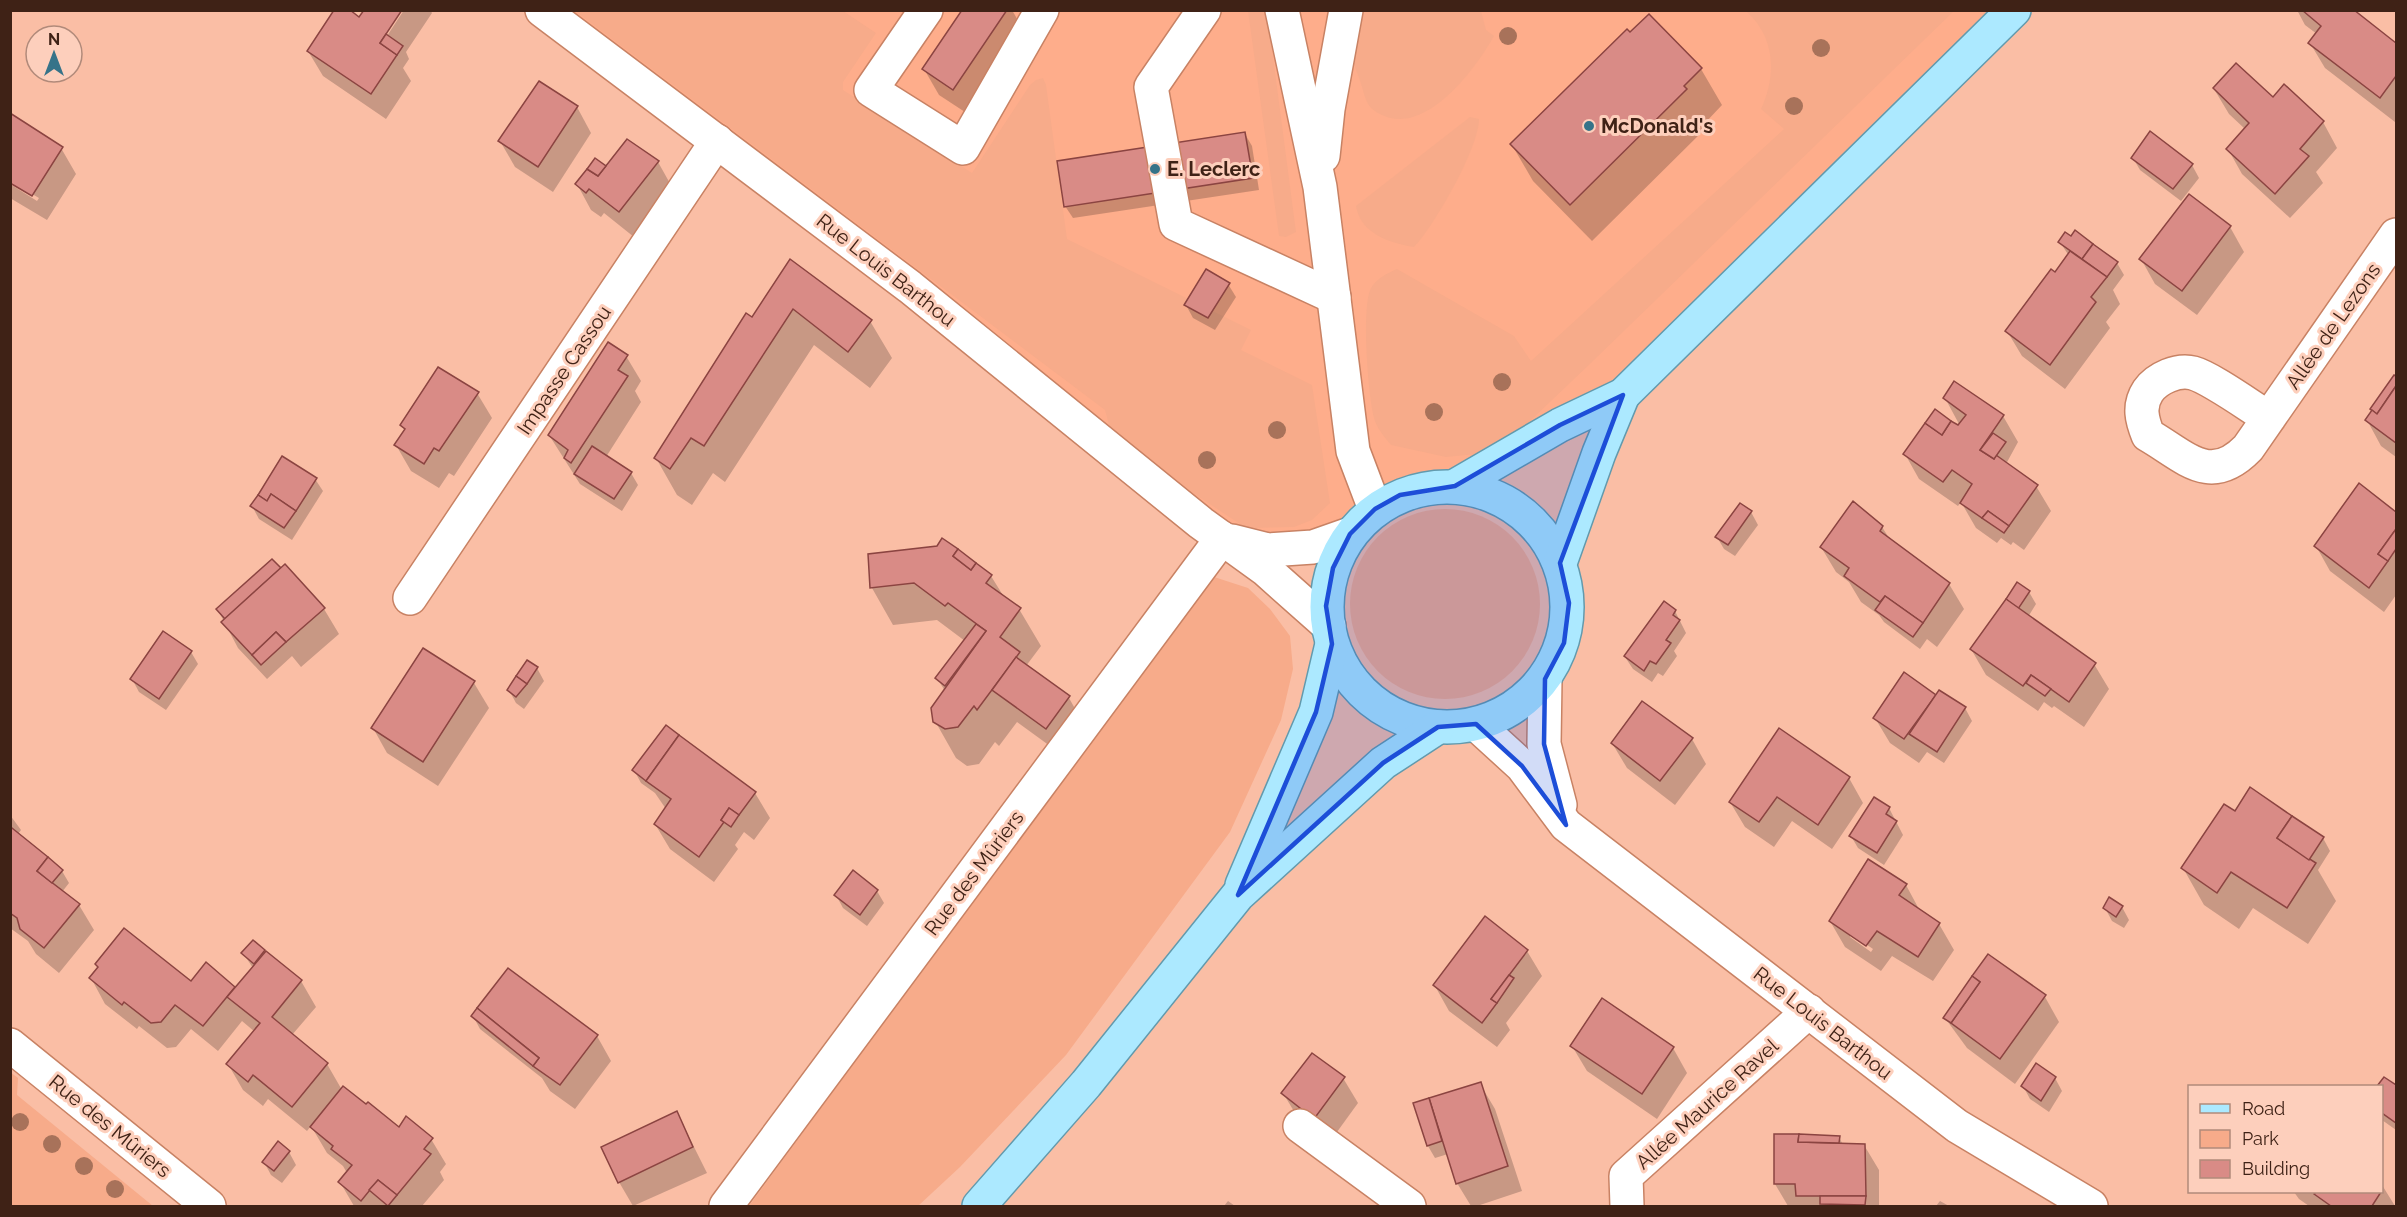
<svg xmlns="http://www.w3.org/2000/svg" width="2407" height="1217" font-family="Raleway,sans-serif">
	<style>
		.built { fill: #fead8b }
		.green { fill: #f7ab8a }
		.shadow { fill: #0003; fill-rule: evenodd }
		.building { fill: #d98b86; stroke: #8b4441; stroke-width: 1.5 }
		.lines { fill: none; stroke-linecap: round; stroke-linejoin: round }
		.minor-casing { stroke: #c88264; stroke-width: 36 }
		.major-casing { stroke: #629aad; stroke-width: 36 }
		.minor { stroke: #fff; stroke-width: 33 }
		.major { stroke: #ace9ff; stroke-width: 33 }
		.tree { fill: #a8725a }
		.marked { fill: #1d4ed8; fill-opacity: 0.2; stroke: #1d4ed8; stroke-width: 4.5; stroke-linejoin: round }
		.poi-dot { fill: #367389; stroke: #fdcfbc; stroke-width: 2 }
		.labels { text-anchor: middle; dominant-baseline: central; stroke-width: 6; stroke-linejoin: round; paint-order: stroke }
		.poi-label { font-size: 20px; font-weight: bold; fill: #3f2216; stroke: #fdcfbc; text-anchor: start }
		.street-label { font-size: 20px; fill: #3f2216; stroke: #fdcfbc }
	</style>
	<rect width="100%" height="100%" fill="#fabea5"/>
	<polygon class="built" points="542,11 2014,11 1623,395 1455,486 1427,488 1400,496 1375,509 1350,534 1222,538"/>
	<g class="green">
		<polygon points="575,11 843,11 876,33 843,82 843,90 972,173 1030,85 1036,80 1043,78 1046,85 1067,239 1251,330 1241,350 1312,385 1330,503 1312,520 1294,527 1246,528 1193,493 1109,425 1105,410"/>
		<polygon points="1248,11 1267,11 1296,232 1286,237 1279,236"/>
		<path d="M 1359,11 L 1481,11 L 1486,30 L 1494,36 C 1476,68 1430,131 1387,117 C 1369,110 1367,105 1362,87 C 1359,75 1352,65 1353,52 C 1353,38 1357,24 1359,11 Z"/>
		<path d="M 1746,11 L 1954,11 L 1592,362 L 1507,443 L 1487,453 L 1446,457 L 1391,445 C 1385,438 1376,427 1374,418 C 1368,396 1361,306 1371,288 C 1377,278 1386,274 1397,269 L 1514,336 L 1531,361 L 1784,129 L 1761,109 C 1777,74 1775,37 1746,11 Z"/>
		<path d="M 1470,117 L 1479,119 C 1479,148 1434,226 1414,247 C 1389,243 1360,233 1356,206 Z"/>
		<circle cx="1445" cy="604" r="95"/>
		<polygon points="1211,576 1248,588 1270,609 1290,636 1293,669 1281,720 1230,832 1066,1055 960,1167 918,1206 749,1206"/>
		<polygon points="10,1072 18,1078 17,1095 153,1206 11,1206"/>
	</g>
	<g class="shadow">
		<polygon points="404,10 430,10 432,13 406,52 409,59 403,68 411,81 386,119 323,76 308,51 387,36"/>
		<polygon points="964,10 1012,10 1024,31 968,114 939,95 924,69"/>
		<polygon points="2297,10 2354,10 2396,45 2395,122 2325,68 2310,43 2317,34 2305,25"/>
		<polygon points="1701,69 1722,105 1705,123 1707,127 1592,241 1533,181 1512,145"/>
		<polygon points="2214,89 2273,99 2323,122 2337,148 2316,172 2323,183 2290,218 2242,174 2228,149 2245,129 2229,114"/>
		<polygon points="577,107 591,133 553,192 515,167 500,141"/>
		<polygon points="1245,134 1252,146 1259,190 1073,218 1065,206"/>
		<polygon points="61,148 76,174 47,220 10,198 10,184 37,201 39,198 10,181"/>
		<polygon points="2133,158 2192,165 2199,178 2181,201 2140,170"/>
		<polygon points="658,162 672,187 634,237 604,213 601,217 591,210 577,184"/>
		<polygon points="2230,227 2244,252 2197,315 2155,284 2141,259"/>
		<polygon points="2060,242 2117,263 2124,275 2113,290 2120,304 2106,322 2110,328 2065,389 2022,356 2007,331 2069,256"/>
		<polygon points="790,261 870,321 892,358 870,388 814,345 725,482 713,473 692,505 677,495 656,458 752,320"/>
		<polygon points="1228,284 1236,297 1215,330 1193,318 1186,305"/>
		<polygon points="626,356 641,381 635,391 641,402 606,457 631,473 638,485 622,511 580,484 549,435"/>
		<polygon points="2396,374 2396,457 2381,446 2367,420 2373,411 2372,409"/>
		<polygon points="477,393 492,418 454,476 449,473 439,488 411,471 396,445 405,431 402,425"/>
		<polygon points="1945,398 2003,416 2018,442 2006,464 2036,486 2051,511 2024,550 2013,542 2011,545 2001,538 1997,543 1976,528 1961,502 1958,506 1919,479 1905,454 1958,427 1959,424"/>
		<polygon points="315,479 323,491 292,540 259,519 252,506"/>
		<polygon points="2360,485 2396,514 2395,576 2396,595 2384,612 2330,571 2316,546"/>
		<polygon points="1751,512 1758,525 1735,556 1724,549 1717,537"/>
		<polygon points="1882,527 1891,541 1949,584 1964,609 1937,647 1927,639 1920,649 1884,622 1879,615 1861,602 1849,582 1836,572 1821,547"/>
		<polygon points="870,555 991,576 1004,597 1019,609 1041,646 1026,666 1069,698 1083,723 1061,754 1017,722 999,746 995,742 979,764 967,766 956,758 935,721 945,691 937,678 965,641 937,620 893,625 872,588"/>
		<polygon points="285,566 324,609 339,634 301,667 292,656 267,679 238,648 218,610"/>
		<polygon points="2029,592 2036,604 2028,617 2094,664 2109,689 2084,727 2054,706 2052,708 2044,702 2038,711 1986,675 1971,649"/>
		<polygon points="1675,611 1686,633 1674,651 1677,656 1663,676 1658,673 1652,682 1633,669 1625,657"/>
		<polygon points="191,652 198,664 166,710 139,692 132,679"/>
		<polygon points="537,668 544,681 524,709 516,703 509,690"/>
		<polygon points="474,683 489,708 438,786 387,753 373,728"/>
		<polygon points="1936,697 1965,708 1972,721 1944,763 1927,752 1919,763 1890,743 1875,718"/>
		<polygon points="1692,739 1706,764 1675,805 1627,768 1612,743"/>
		<polygon points="634,770 755,793 770,818 754,840 744,832 735,845 738,849 714,882 670,849 655,824 666,809 655,793 641,783"/>
		<polygon points="1849,778 1863,803 1832,849 1792,821 1774,847 1745,827 1730,802"/>
		<polygon points="1889,808 1903,835 1884,865 1858,848 1851,836"/>
		<polygon points="2235,813 2323,838 2330,851 2318,870 2336,901 2308,944 2253,908 2239,929 2204,905 2183,868"/>
		<polygon points="10,815 21,830 18,834 62,871 69,883 62,892 79,905 94,930 59,973 36,954 28,941 10,928"/>
		<path d="M 1906,885 L 1920,911 L 1939,924 L 1954,950 L 1933,981 L 1892,956 L 1881,971 L 1845,947 L 1830,921 ZM 1850,933 L 1873,949 L 1871,952 L 1850,937 Z"/>
		<polygon points="877,891 884,903 867,926 843,908 836,895"/>
		<polygon points="2122,907 2129,920 2124,928 2112,921 2105,908"/>
		<polygon points="264,951 301,981 316,1007 292,1035 327,1064 342,1090 399,1129 431,1139 446,1164 440,1172 444,1180 422,1206 354,1206 340,1182 347,1173 343,1166 327,1153 311,1126 307,1131 268,1099 263,1106 243,1090 228,1064 255,1032 242,1021 218,1051 191,1029 176,1047 167,1048 139,1026 137,1029 105,1004 91,978 191,983 206,964 235,989 253,968 243,953"/>
		<polygon points="1527,951 1542,976 1506,1023 1510,1030 1497,1047 1449,1011 1435,986"/>
		<polygon points="2045,997 2059,1022 2015,1084 1967,1048 1945,1018"/>
		<polygon points="473,1016 597,1036 611,1061 575,1109 550,1091 542,1078 480,1029"/>
		<polygon points="1572,1046 1673,1048 1687,1073 1657,1119 1587,1071"/>
		<polygon points="1343,1078 1358,1103 1329,1143 1298,1118 1283,1093"/>
		<polygon points="2055,1078 2062,1091 2049,1112 2030,1099 2023,1086"/>
		<polygon points="2384,1079 2396,1087 2396,1130 2382,1120 2382,1086 2379,1086"/>
		<polygon points="1480,1084 1495,1109 1522,1191 1477,1206 1471,1206 1457,1183 1448,1154 1435,1158 1428,1146 1414,1104 1428,1100 1431,1106"/>
		<polygon points="677,1113 707,1173 633,1206 619,1182"/>
		<polygon points="1776,1136 1839,1137 1843,1145 1864,1145 1879,1170 1879,1206 1788,1206 1775,1184"/>
		<polygon points="289,1152 296,1165 282,1183 271,1175 264,1162"/>
		<polygon points="2382,1185 2395,1206 2309,1206 2299,1199 2294,1192 2382,1192"/>
		<polygon points="1228,1201 1235,1206 1224,1206"/>
		<polygon points="1940,1201 1949,1206 1936,1206"/>
	</g>
	<g class="building">
		<polygon points="334,10 350,10 359,17 364,10 402,10 380,43 397,55 371,94 307,51"/>
		<polygon points="962,10 1007,10 953,90 922,69"/>
		<polygon points="2302,10 2354,10 2396,43 2396,76 2380,98 2308,43 2321,26"/>
		<polygon points="1649,14 1702,68 1684,86 1687,89 1570,205 1510,144 1627,29 1630,32"/>
		<polygon points="386,34 403,46 397,55 380,43"/>
		<polygon points="2236,63 2273,97 2284,84 2324,121 2300,149 2309,156 2275,194 2226,149 2249,123 2213,88"/>
		<polygon points="539,81 578,106 538,167 498,141"/>
		<polygon points="10,113 63,147 32,196 10,183"/>
		<polygon points="2150,131 2193,164 2173,189 2131,158"/>
		<polygon points="1245,132 1253,178 1064,207 1057,161"/>
		<polygon points="627,139 659,161 619,212 589,189 586,193 575,184 587,169 598,176"/>
		<polygon points="595,158 606,166 598,176 587,169"/>
		<polygon points="2189,194 2231,226 2182,291 2139,259"/>
		<polygon points="2075,230 2093,244 2082,259 2058,242 2065,232 2071,236"/>
		<polygon points="2093,244 2118,262 2107,277 2082,259"/>
		<polygon points="2070,251 2107,277 2091,297 2096,302 2050,365 2005,331 2051,269 2055,272"/>
		<polygon points="790,259 872,320 848,352 793,309 704,446 691,438 670,469 654,458 746,313 752,317"/>
		<polygon points="1206,269 1230,283 1208,318 1184,305"/>
		<polygon points="608,342 628,355 618,370 628,376 571,463 564,458 568,450 548,435"/>
		<polygon points="438,367 479,392 439,451 434,448 424,464 394,445 405,429 400,425"/>
		<polygon points="2394,375 2396,376 2396,386 2377,414 2370,409"/>
		<polygon points="1954,381 2004,415 1980,450 1994,459 1996,455 2038,485 2009,526 1988,511 1982,518 1960,503 1972,484 1952,470 1943,482 1903,454 1925,423 1942,435 1951,421 1958,425 1966,415 1943,398"/>
		<polygon points="2396,386 2396,443 2365,420 2372,410 2377,414"/>
		<polygon points="1935,409 1951,421 1942,435 1925,423"/>
		<polygon points="1993,433 2006,442 1994,459 1980,450"/>
		<polygon points="592,446 632,472 614,499 574,474"/>
		<polygon points="282,456 317,478 296,511 271,494 267,501 258,495"/>
		<polygon points="2359,483 2396,512 2396,529 2378,554 2388,561 2369,588 2314,546"/>
		<polygon points="271,494 296,511 284,528 250,506 258,495 267,501"/>
		<polygon points="1853,501 1883,526 1880,531 1950,583 1923,623 1885,596 1880,602 1844,576 1849,568 1820,547"/>
		<polygon points="1740,503 1752,511 1728,545 1715,537"/>
		<polygon points="1988,511 2009,526 2004,533 1982,518"/>
		<polygon points="2396,529 2396,549 2388,561 2378,554"/>
		<polygon points="942,538 958,549 953,556 971,570 976,563 992,575 986,583 1021,608 1000,637 1020,652 977,710 974,706 958,727 945,729 933,722 931,708 986,631 948,603 945,606 914,583 870,588 868,554 937,546"/>
		<polygon points="958,549 976,563 971,570 953,556"/>
		<polygon points="272,559 281,568 225,619 216,609"/>
		<polygon points="285,564 325,608 286,642 276,632 252,655 221,622"/>
		<polygon points="2017,582 2030,591 2018,609 2006,599"/>
		<polygon points="1885,596 1923,623 1913,637 1875,610"/>
		<polygon points="2006,599 2096,663 2069,702 2031,675 2023,686 1970,649"/>
		<polygon points="1664,601 1676,610 1673,615 1680,620 1666,640 1671,643 1656,664 1650,661 1644,671 1624,656"/>
		<polygon points="976,624 986,631 945,686 935,678"/>
		<polygon points="163,631 192,651 159,699 130,679"/>
		<polygon points="276,632 286,642 261,665 252,655"/>
		<polygon points="423,648 475,681 423,762 371,728"/>
		<polygon points="1016,657 1070,696 1046,729 992,690"/>
		<polygon points="527,660 538,667 527,684 516,676"/>
		<polygon points="1904,672 1936,695 1904,739 1873,718"/>
		<polygon points="2031,675 2051,689 2045,696 2026,683"/>
		<polygon points="516,676 527,684 516,697 507,690"/>
		<polygon points="1939,690 1966,707 1937,752 1909,734"/>
		<polygon points="1642,701 1693,738 1660,781 1611,743"/>
		<polygon points="666,725 679,735 646,781 632,770"/>
		<polygon points="1779,728 1850,777 1818,825 1777,797 1759,822 1729,802"/>
		<polygon points="679,735 756,792 739,815 729,808 721,820 724,822 699,857 654,824 671,799 646,781"/>
		<polygon points="2250,787 2292,816 2277,838 2316,863 2287,908 2231,872 2217,893 2181,868 2224,804 2235,811"/>
		<polygon points="1874,797 1890,807 1886,814 1897,821 1877,853 1849,836"/>
		<polygon points="729,808 739,815 731,827 721,820"/>
		<polygon points="2292,816 2324,837 2309,860 2277,838"/>
		<polygon points="12,828 48,857 37,871 80,904 44,948 20,929 17,918 10,913 10,831"/>
		<polygon points="48,857 63,870 52,883 37,871"/>
		<polygon points="1868,859 1907,884 1899,895 1940,923 1918,957 1877,931 1866,946 1829,921"/>
		<polygon points="853,870 878,890 860,915 834,895"/>
		<polygon points="2109,897 2123,906 2116,917 2103,908"/>
		<polygon points="1485,916 1528,950 1491,999 1497,1003 1482,1023 1433,985"/>
		<polygon points="124,928 191,981 206,962 235,987 203,1026 175,1005 161,1022 151,1023 124,1002 122,1005 89,978 98,967 95,964"/>
		<polygon points="253,940 265,950 254,964 241,953"/>
		<polygon points="266,951 302,980 272,1017 328,1063 292,1107 253,1075 248,1082 226,1064 260,1023 227,997"/>
		<polygon points="1988,954 2046,995 2000,1059 1951,1023 1980,982 1972,976"/>
		<polygon points="508,968 598,1035 560,1085 533,1066 539,1058 477,1008"/>
		<polygon points="1509,975 1514,978 1497,1003 1491,999"/>
		<polygon points="1972,976 1980,982 1951,1023 1943,1018"/>
		<polygon points="1602,998 1674,1047 1642,1094 1570,1046"/>
		<polygon points="477,1008 539,1058 533,1066 471,1016"/>
		<polygon points="1312,1053 1345,1077 1314,1119 1281,1093"/>
		<polygon points="2036,1063 2056,1077 2041,1101 2021,1086"/>
		<polygon points="2384,1077 2396,1085 2396,1123 2382,1113 2382,1086 2377,1086"/>
		<polygon points="1481,1082 1508,1166 1456,1184 1429,1098"/>
		<polygon points="343,1086 366,1104 368,1102 399,1127 406,1116 433,1138 424,1149 431,1154 397,1195 378,1180 361,1201 338,1182 352,1165 331,1149 333,1146 310,1127"/>
		<polygon points="1429,1098 1442,1141 1427,1146 1413,1103"/>
		<polygon points="677,1111 693,1147 618,1183 601,1147"/>
		<polygon points="1774,1134 1799,1134 1798,1142 1865,1144 1866,1196 1796,1196 1795,1184 1774,1184"/>
		<polygon points="1799,1134 1840,1136 1839,1143 1798,1142"/>
		<polygon points="278,1141 290,1151 274,1171 262,1162"/>
		<polygon points="378,1180 397,1195 388,1206 369,1190"/>
		<polygon points="2316,1192 2381,1192 2372,1206 2331,1206 2314,1194"/>
		<polygon points="1820,1196 1866,1196 1865,1205 1820,1204"/>
	</g>
	<g class="lines">
		<g class="minor-casing">
			<g id="minor">
				<polyline points="542,10 910,287 1201,523 1266,570 1329,626"/>
				<polyline points="926,10 871,90 963,148 1042,10"/>
				<polyline points="1204,10 1151,87 1176,224 1334,297"/>
				<polyline points="1282,10 1320,187 1353,451 1375,509"/>
				<polyline points="1323,156 1328,109 1346,10"/>
				<path d="M 2269,418 C 2251,407 2211,378 2193,373 C 2178,369 2157,378 2148,391 C 2138,406 2142,420 2148,435 C 2186,457 2210,487 2248,448 L 2396,235"/>
				<polyline points="1232,541 1268,550 1313,547 1350,534"/>
				<polyline points="410,598 717,141"/>
				<polyline points="1545,679 1544,744 1560,805"/>
				<polyline points="1476,724 1522,766 1566,825 1957,1126 2091,1206"/>
				<polyline points="10,1045 209,1206"/>
				<polyline points="1300,1126 1409,1206"/>
				<polyline points="726,1206 1222,538"/>
				<polyline points="1627,1206 1626,1176 1809,1011"/>
			</g>
		</g>
		<g class="major-casing">
			<g id="major">
				<polyline points="1455,486 1560,425 1623,395 2014,10"/>
				<circle cx="1447" cy="607" r="120"/>
				<polyline points="1560,563 1599,453 1623,395"/>
				<polyline points="1242,885 1316,712 1332,644"/>
				<polyline points="979,1206 1086,1084 1238,895 1383,763 1438,727"/>
			</g>
		</g>
		<use href="#minor" class="minor"/>
		<use href="#major" class="major"/>
	</g>
	<g class="tree">
		<circle cx="1508" cy="36" r="9"/>
		<circle cx="1821" cy="48" r="9"/>
		<circle cx="1794" cy="106" r="9"/>
		<circle cx="1502" cy="382" r="9"/>
		<circle cx="1434" cy="412" r="9"/>
		<circle cx="1277" cy="430" r="9"/>
		<circle cx="1207" cy="460" r="9"/>
		<circle cx="20" cy="1122" r="9"/>
		<circle cx="52" cy="1144" r="9"/>
		<circle cx="84" cy="1166" r="9"/>
		<circle cx="115" cy="1189" r="9"/>
	</g>
	<path class="marked" d="M 1623,395 L 1560,563 L 1569,603 L 1564,643 L 1545,679 L 1544,744 L 1566,825 L 1522,766 L 1476,724 L 1438,727 L 1383,763 L 1238,895 L 1316,712 L 1332,644 L 1326,606 L 1333,568 L 1350,534 L 1375,509 L 1400,495 L 1455,486 L 1560,425 Z"/>
	<g class="poi-dot">
		<circle cx="1589" cy="126" r="6"/>
		<circle cx="1155" cy="169" r="6"/>
	</g>
	<g class="labels">
		<g class="poi-label">
			<text x="1601" y="126">McDonald's</text>
			<text x="1167" y="169">E. Leclerc</text>
		</g>
		<g class="street-label">
			<text transform="translate(886 270) rotate(38)">Rue Louis Barthou</text>
			<text transform="translate(2333 326) rotate(-55)">Allée de Lezons</text>
			<text transform="translate(564 370) rotate(-56)">Impasse Cassou</text>
			<text transform="translate(974 873) rotate(-53)">Rue des Mûriers</text>
			<text transform="translate(1823 1023) rotate(38)">Rue Louis Barthou</text>
			<text transform="translate(1707 1104) rotate(-42)">Allée Maurice Ravel</text>
			<text transform="translate(110 1126) rotate(39)">Rue des Mûriers</text>
		</g>
	</g>
	<rect width="2407" height="1217" fill="none" stroke="#3f2216" stroke-width="24"/>
	<rect x="2188" y="1085" width="195" height="108" fill="#fdcfbc" stroke="#b18a7a" stroke-width="1.5"/>
	<rect x="2200" y="1104" width="30" height="9" fill="#ace9ff" stroke="#b18a7a" stroke-width="1.5"/>
	<text x="2242" y="1115" font-size="18" fill="#3f2216">Road</text>
	<rect x="2200" y="1130" width="30" height="18" fill="#f7ab8a" stroke="#b18a7a" stroke-width="1.5"/>
	<text x="2242" y="1145" font-size="18" fill="#3f2216">Park</text>
	<rect x="2200" y="1160" width="30" height="18" fill="#d98b86" stroke="#b18a7a" stroke-width="1.5"/>
	<text x="2242" y="1175" font-size="18" fill="#3f2216">Building</text>
	<g transform="translate(54 54)"><circle r="28" fill="#fdcfbc" stroke="#b18a7a" stroke-width="1.5"/>
	<path d="M0-4.5L10 22L0 15L-10 22Z" fill="#367389"/>
	<text y="-9" font-size="16" font-weight="bold" text-anchor="middle" fill="#3f2216">N</text>
	</g>
</svg>
